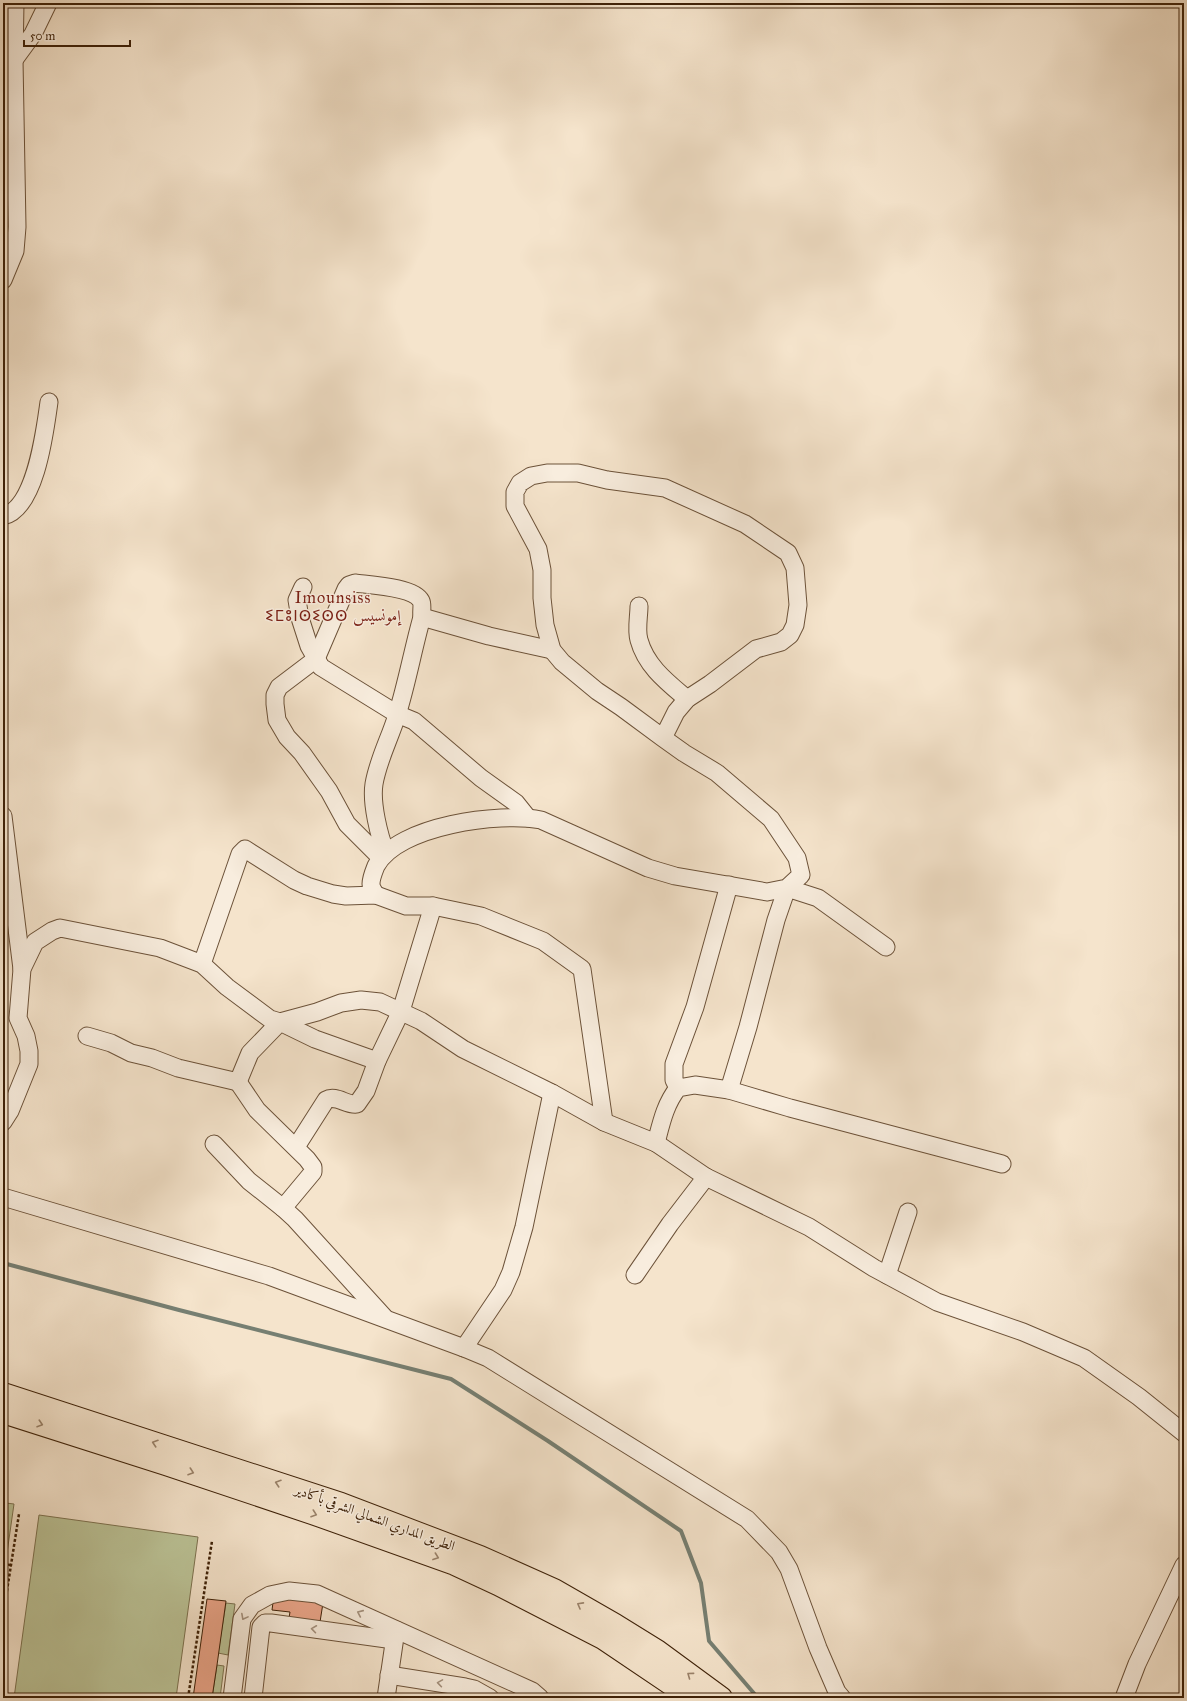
<svg xmlns="http://www.w3.org/2000/svg" width="1187" height="1701" font-family="'IM FELL Great Primer',Amiri,'Noto Sans Tifinagh',serif">
	<style>
		.green { fill: #bcc498; stroke: #7d7250 }
		.lines { fill: none; stroke-linecap: round; stroke-linejoin: round }
		.stream { stroke: #767f72; stroke-width: 4 }
		.building { fill: #e9a488; stroke: #3e2108 }
		.minor-casing { stroke: #6c5239; stroke-width: 19 }
		.highway-casing { stroke: #3e2108; stroke-width: 24 }
		.path { stroke: #3e2108; stroke-width: 2.5; stroke-dasharray: 3 2; stroke-linecap: butt }
		.minor { stroke: #f8edde; stroke-width: 17 }
		.highway { stroke: #f5e4cc; stroke-width: 22 }
		.oneway { stroke: #9a826a }
		.oneway2 { stroke: #a4917e }
		.labels { text-anchor: middle; dominant-baseline: central; stroke-width: 3; stroke-linejoin: round; paint-order: stroke }
		.street-label { font-size: 14px; fill: #3e2108; stroke: #f8edde }
		.quarter-label { font-size: 16px; letter-spacing: 1px; fill: #7a1f14; stroke: #f8edde }
	</style>
	<rect width="100%" height="100%" fill="#f5e4cc"/>
	<filter id="stains"><feTurbulence type="fractalNoise" baseFrequency=".005" numOctaves="4"/><feColorMatrix values="0 0 0 0 .2 0 0 0 0 .09 0 0 0 0 .02 0 0 0 .5 -.17"/></filter>
	<radialGradient id="worn" r=".72"><stop offset=".6" stop-color="#630" stop-opacity="0"/><stop offset="1" stop-color="#630" stop-opacity=".3"/></radialGradient>
	<g class="green">
		<polygon points="6,1503 14,1504 6,1560 3,1560 3,1523"/>
		<polygon points="39,1515 198,1537 176,1698 14,1698"/>
		<polygon points="226,1603 235,1604 228,1655 218,1653"/>
		<polygon points="217,1665 224,1666 220,1698 212,1698"/>
	</g>
	<g class="lines">
		<polyline class="stream" points="3,1263 179,1310 451,1379 548,1441 681,1531 701,1583 709,1641 758,1698"/>
	</g>
	<g class="building">
		<polygon points="274,1595 323,1603 320,1622 289,1618 290,1612 272,1610"/>
		<polygon points="207,1599 226,1601 217,1665 212,1698 193,1698"/>
	</g>
	<g class="lines">
		<g class="minor-casing">
			<g id="minor">
				<polyline points="14,60 33,34 48,3"/>
				<polyline points="3,280 15,251 17,227 14,60 15,3"/>
				<path d="M 3,516 C 36,509 45,430 49,402"/>
				<polyline points="303,587 297,600 300,618 309,646 321,667 397,714 414,721 481,778 516,803 528,818"/>
				<path d="M 639,606 C 639,616 636,630 639,640 C 646,666 667,682 687,699"/>
				<polyline points="422,617 489,636 552,650"/>
				<polyline points="3,816 22,969"/>
				<path d="M 381,858 L 347,824 L 329,791 L 302,753 L 287,737 L 277,720 L 275,704 L 275,695 L 279,687 L 316,659 L 346,589 L 349,585 L 355,583 C 370,585 414,587 421,601 C 423,605 421,612 422,617 C 413,649 407,683 397,715 C 390,738 378,760 374,784 C 371,803 379,836 386,853"/>
				<path d="M 376,895 C 374,892 371,887 371,884 C 371,878 374,871 376,866 C 398,825 500,812 541,820 L 648,868 L 675,876 L 767,892 L 787,888 L 801,875 L 797,858 L 771,819 L 717,773 L 684,753 L 663,738 L 621,707 L 597,691 L 562,662 L 552,650 L 545,625 L 542,598 L 542,570 L 538,549 L 515,506 L 515,492 L 520,483 L 531,476 L 547,473 L 578,473 L 607,480 L 665,488 L 745,524 L 788,553 L 795,568 L 798,605 L 795,625 L 790,635 L 781,642 L 756,649 L 710,684 L 687,699 L 676,712 L 663,738"/>
				<polyline points="202,964 240,854 245,849 294,880 307,886 333,894 346,896 376,895 406,906 433,906 481,916 543,941 582,969 604,1122"/>
				<polyline points="87,1036 111,1043 131,1053 152,1058 178,1068 238,1082 250,1053 280,1022 315,1039 377,1061"/>
				<polyline points="238,1082 257,1110 307,1159 313,1167 313,1172 283,1208 295,1219 384,1317"/>
				<polyline points="678,1088 674,1080 674,1064 695,1007 729,885"/>
				<polyline points="729,1090 748,1027 776,920 787,888 818,898 886,947"/>
				<path d="M 3,1122 L 10,1111 L 29,1064 L 29,1051 L 26,1036 L 18,1018 L 22,969 L 35,942 L 52,931 L 60,928 L 160,948 L 202,964 L 227,987 L 270,1019 L 280,1022 L 317,1012 L 341,1003 L 361,1000 L 380,1002 L 421,1021 L 463,1049 L 552,1093 L 604,1122 L 656,1143 C 661,1124 665,1104 678,1088 L 695,1085 L 729,1090 L 790,1108 L 1002,1164"/>
				<polyline points="214,1144 249,1181 283,1208"/>
				<path d="M 296,1147 L 326,1100 C 336,1094 347,1106 357,1104 L 366,1091 L 377,1061 L 401,1011 L 433,906"/>
				<polyline points="706,1177 809,1227 874,1268 937,1302 1023,1332 1084,1358 1139,1397 1184,1433"/>
				<polyline points="3,1197 269,1276 464,1348 488,1358 747,1519 779,1552 789,1569 818,1648 837,1692 842,1698"/>
				<polyline points="635,1275 670,1224 706,1177 656,1143"/>
				<polyline points="887,1275 908,1212"/>
				<polyline points="464,1348 503,1290 511,1272 524,1227 552,1093"/>
				<polyline points="389,1675 465,1687 474,1689 490,1698"/>
				<polyline points="232,1698 242,1619 252,1605 270,1595 289,1591 317,1594 532,1691 540,1698"/>
				<polyline points="253,1698 261,1627 265,1623 271,1623 394,1640"/>
				<polyline points="386,1698 396,1630"/>
				<polyline points="1124,1698 1137,1664 1184,1565"/>
			</g>
		</g>
		<g class="highway-casing">
			<g id="highway">
				<polyline points="3,1394 341,1504 480,1557 554,1590 615,1625 657,1651 721,1698"/>
				<polyline points="3,1412 166,1464 321,1516 455,1564 498,1584 603,1638 692,1698"/>
			</g>
		</g>
		<g class="path">
			<polyline points="3,1564 11,1565"/>
			<polyline points="3,1616 19,1514"/>
			<polyline points="188,1698 212,1541"/>
		</g>
		<use href="#minor" class="minor"/>
		<use href="#highway" class="highway"/>
	</g>
	<defs><path id="oneway-chevron" d="M-2-3.5L2.5 0L-2 3.5" fill="none" stroke-width="1.6" stroke-linecap="round" stroke-linejoin="round"/></defs>
	<g class="oneway">
		<use href="#oneway-chevron" transform="translate(40 1424) rotate(18)"/>
		<use href="#oneway-chevron" transform="translate(155 1443) rotate(-162)"/>
		<use href="#oneway-chevron" transform="translate(191 1472) rotate(19)"/>
		<use href="#oneway-chevron" transform="translate(278 1483) rotate(-162)"/>
		<use href="#oneway-chevron" transform="translate(314 1514) rotate(19)"/>
		<use href="#oneway-chevron" transform="translate(436 1557) rotate(20)"/>
		<use href="#oneway-chevron" transform="translate(580 1605) rotate(-151)"/>
		<use href="#oneway-chevron" transform="translate(690 1675) rotate(-144)"/>
	</g>
	<g class="oneway2">
		<use href="#oneway-chevron" transform="translate(360 1613) rotate(-156)"/>
		<use href="#oneway-chevron" transform="translate(244 1617) rotate(118)"/>
		<use href="#oneway-chevron" transform="translate(314 1629) rotate(-172)"/>
		<use href="#oneway-chevron" transform="translate(440 1683) rotate(-171)"/>
	</g>
	<g class="labels">
		<g class="street-label">
			<text transform="translate(375 1518) rotate(20)">الطريق المداري الشمالي الشرقي بأكادير</text>
		</g>
		<g class="quarter-label">
			<text x="333" y="597">Imounsiss<tspan x="333" dy="18">ⵉⵎⵓⵏⵙⵉⵙⵙ إمونسيس</tspan></text>
		</g>
	</g>
	<rect width="1187" height="1701" fill="none" stroke="#f5e4cc" stroke-width="16"/>
	<rect x="4" y="4" width="1179" height="1693" fill="none" stroke="#3e2108" stroke-width="2"/>
	<rect x="8" y="8" width="1171" height="1685" fill="none" stroke="#3e2108"/>
	<path d="M24 40v6h106v-6" fill="none" stroke="#3e2108" stroke-width="2"/>
	<text x="30" y="40" font-size="12" fill="#3e2108" stroke="#f8edde" stroke-width="3" paint-order="stroke">50 m</text>
	<rect width="100%" height="100%" filter="url(#stains)"/>
	<rect width="100%" height="100%" fill="url(#worn)"/>
</svg>
